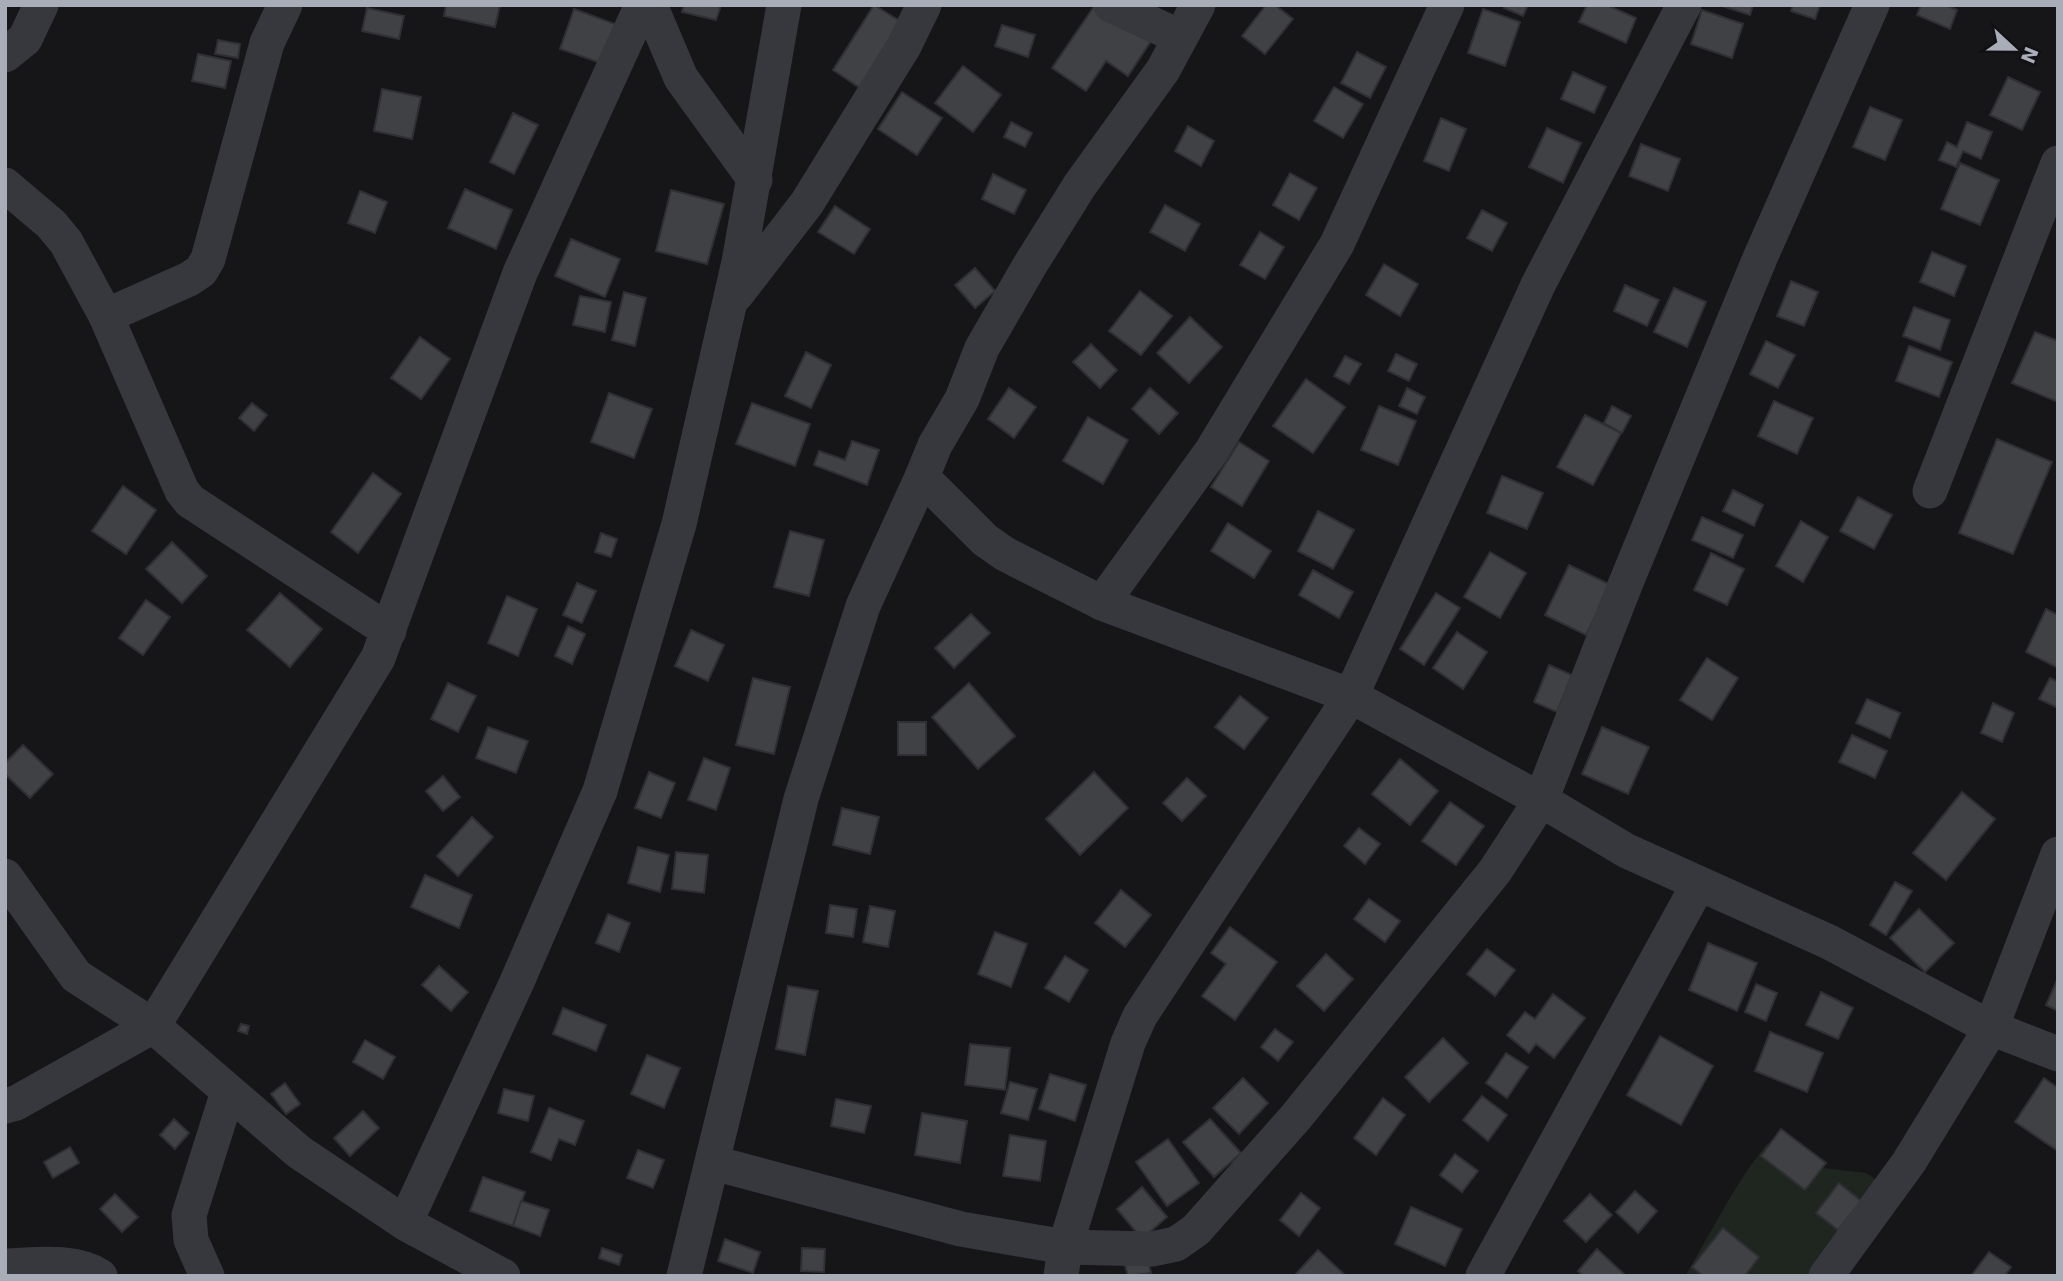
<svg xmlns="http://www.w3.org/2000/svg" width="2063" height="1281" font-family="'DejaVu Sans',sans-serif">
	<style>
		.green { fill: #1e261f }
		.building { fill: #404145; stroke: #303034; stroke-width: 2 }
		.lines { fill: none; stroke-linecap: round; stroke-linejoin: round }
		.minor { stroke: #37383d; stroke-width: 35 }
	</style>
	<rect width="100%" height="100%" fill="#161618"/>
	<path class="green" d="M 1768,1143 L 1823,1168 L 1866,1173 L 1894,1192 L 1836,1276 L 1685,1276 C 1712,1232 1735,1182 1768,1143 Z"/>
	<g class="building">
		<polygon points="446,5 500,5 495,27 444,16"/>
		<polygon points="684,5 721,5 716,20 682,12"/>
		<polygon points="874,5 905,24 863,90 833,70"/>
		<polygon points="1095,5 1151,41 1128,76 1106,61 1086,91 1052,68"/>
		<polygon points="1266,5 1275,5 1293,19 1265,54 1242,36"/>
		<polygon points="1505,5 1528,5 1523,16 1504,8"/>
		<polygon points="1587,5 1607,5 1636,18 1626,43 1579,22"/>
		<polygon points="1719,5 1753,5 1750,15"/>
		<polygon points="1793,5 1820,5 1815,19 1791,11"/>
		<polygon points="1921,5 1946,5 1957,10 1950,29 1917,15"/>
		<polygon points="367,8 404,16 399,39 362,31"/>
		<polygon points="574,9 615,24 601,63 560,49"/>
		<polygon points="1483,9 1520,22 1505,66 1468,53"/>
		<polygon points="1702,10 1743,24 1732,58 1691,44"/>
		<polygon points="1002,25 1035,35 1028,57 995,46"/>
		<polygon points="218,40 240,44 238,58 215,54"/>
		<polygon points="1357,52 1386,67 1370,98 1341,83"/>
		<polygon points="198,54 231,61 225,88 192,81"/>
		<polygon points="963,66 1001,95 973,132 935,103"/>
		<polygon points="1573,72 1606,87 1594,113 1561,99"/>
		<polygon points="2008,77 2040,92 2022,130 1990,115"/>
		<polygon points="1334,87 1363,104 1343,138 1314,121"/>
		<polygon points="382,89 421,97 412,139 374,131"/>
		<polygon points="902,92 942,118 917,155 878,129"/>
		<polygon points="1870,107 1902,120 1885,160 1853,147"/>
		<polygon points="513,113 538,125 514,174 490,162"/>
		<polygon points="1441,118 1466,129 1449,171 1424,161"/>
		<polygon points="1011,122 1032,133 1025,147 1004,137"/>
		<polygon points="1967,122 1992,132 1981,159 1963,151 1956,167 1939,160 1947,142 1957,147"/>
		<polygon points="1188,126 1214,141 1201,166 1175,151"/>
		<polygon points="1547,128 1581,143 1563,183 1529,167"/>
		<polygon points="1641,144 1680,159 1668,191 1629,176"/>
		<polygon points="1960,163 1999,180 1980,225 1941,209"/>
		<polygon points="1290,173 1317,188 1299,220 1273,205"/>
		<polygon points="993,174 1026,190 1014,214 982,199"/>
		<polygon points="465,189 512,210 496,249 448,228"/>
		<polygon points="671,190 724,204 707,264 656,251"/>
		<polygon points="360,191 387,202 375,233 348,223"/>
		<polygon points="1165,205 1200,224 1185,251 1150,232"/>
		<polygon points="835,206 870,229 854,254 818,232"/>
		<polygon points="1482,210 1507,223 1492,251 1467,238"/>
		<polygon points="1260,232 1284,247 1265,279 1240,265"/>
		<polygon points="571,239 620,259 605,297 555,276"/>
		<polygon points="1932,252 1966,266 1954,296 1920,282"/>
		<polygon points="1384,264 1418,284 1400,316 1366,295"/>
		<polygon points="975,268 995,291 975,308 955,285"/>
		<polygon points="1791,281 1818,292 1804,326 1777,316"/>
		<polygon points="1625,285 1659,300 1647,326 1614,311"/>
		<polygon points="1674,288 1706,302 1687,347 1654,332"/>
		<polygon points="1140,291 1172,316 1141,355 1109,331"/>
		<polygon points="624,292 646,298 635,346 612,340"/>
		<polygon points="580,296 611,302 605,332 573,325"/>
		<polygon points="1914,307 1950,320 1940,350 1903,336"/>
		<polygon points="1190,317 1222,347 1189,383 1157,353"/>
		<polygon points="2035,332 2058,341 2058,402 2012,383"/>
		<polygon points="420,337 450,359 421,399 391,378"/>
		<polygon points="1766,341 1795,355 1778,388 1750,374"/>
		<polygon points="1091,344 1117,370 1100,388 1073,362"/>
		<polygon points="1909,346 1952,362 1939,397 1896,381"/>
		<polygon points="806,352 831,365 811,408 785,396"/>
		<polygon points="1396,354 1417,364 1409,381 1388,371"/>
		<polygon points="1345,356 1361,364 1349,384 1334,376"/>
		<polygon points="1306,379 1345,407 1313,453 1273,426"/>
		<polygon points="1009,388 1036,407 1014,438 988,419"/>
		<polygon points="1150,388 1178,413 1159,434 1132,409"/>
		<polygon points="1407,388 1425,397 1417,414 1399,406"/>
		<polygon points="609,393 652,409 634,458 591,442"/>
		<polygon points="1774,401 1813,418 1797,454 1758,436"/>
		<polygon points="252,403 267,415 254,431 239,418"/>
		<polygon points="752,403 810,424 795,466 736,444"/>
		<polygon points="1379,406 1416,421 1398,465 1361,450"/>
		<polygon points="1612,406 1631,416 1622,433 1604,423"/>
		<polygon points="1585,415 1621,433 1593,485 1557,467"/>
		<polygon points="1088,417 1128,440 1103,484 1063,461"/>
		<polygon points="1997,439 2052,462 2013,554 1959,533"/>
		<polygon points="852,441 879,450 867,485 814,465 819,451 845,460"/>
		<polygon points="1239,442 1269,461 1242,506 1211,487"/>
		<polygon points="373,473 401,494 358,553 331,532"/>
		<polygon points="1502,476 1543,493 1527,529 1487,513"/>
		<polygon points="123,486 156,510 126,554 92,531"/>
		<polygon points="1733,490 1763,505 1754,526 1723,511"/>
		<polygon points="1858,497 1892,515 1874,549 1840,531"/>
		<polygon points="1318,511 1354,530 1333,569 1298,551"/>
		<polygon points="1702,517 1743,535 1733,558 1692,540"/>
		<polygon points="1801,521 1828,537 1803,582 1776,566"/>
		<polygon points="1228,523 1271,551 1254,578 1211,551"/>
		<polygon points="790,531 824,540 809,596 774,587"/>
		<polygon points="601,533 617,539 611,557 595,552"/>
		<polygon points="172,542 207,576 182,603 146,569"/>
		<polygon points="1490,552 1526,573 1500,618 1464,597"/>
		<polygon points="1711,553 1744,569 1727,605 1694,590"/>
		<polygon points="1569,565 1611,585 1586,635 1545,615"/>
		<polygon points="1313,570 1353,592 1339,618 1299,595"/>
		<polygon points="577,583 596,591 582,623 563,615"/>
		<polygon points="280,593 322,629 290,667 247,630"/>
		<polygon points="1436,593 1460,608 1424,665 1400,649"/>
		<polygon points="507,596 537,609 518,656 488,643"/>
		<polygon points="146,600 170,617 143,655 119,638"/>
		<polygon points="2046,609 2058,615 2058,668 2026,652"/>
		<polygon points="971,614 990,633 954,668 935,648"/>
		<polygon points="568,626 585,634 572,664 555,656"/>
		<polygon points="691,630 724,645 708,681 675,666"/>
		<polygon points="1457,632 1487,652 1463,689 1433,668"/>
		<polygon points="1707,658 1738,678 1712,720 1680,700"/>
		<polygon points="1549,665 1572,675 1557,712 1534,702"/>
		<polygon points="753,678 790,687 774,754 736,745"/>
		<polygon points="2050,678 2058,682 2058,708 2039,699"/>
		<polygon points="448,683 476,696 458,732 431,719"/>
		<polygon points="969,683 1015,736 978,769 932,717"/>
		<polygon points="1240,696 1268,718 1244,749 1215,727"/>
		<polygon points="1867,699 1900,713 1890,738 1856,723"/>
		<polygon points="1993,703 2014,713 2002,742 1981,733"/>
		<rect x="898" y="722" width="28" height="33"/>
		<polygon points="488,727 528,741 516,773 476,758"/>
		<polygon points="1602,727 1649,747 1628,794 1582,774"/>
		<polygon points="1852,735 1887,751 1875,778 1839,762"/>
		<polygon points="23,745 53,774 30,798 5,774 5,763"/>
		<polygon points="704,758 730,768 716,810 688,800"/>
		<polygon points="1400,759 1438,791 1410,825 1372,794"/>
		<polygon points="649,772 675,783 661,818 635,808"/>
		<polygon points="1094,772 1128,808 1080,855 1046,819"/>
		<polygon points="443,776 460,797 443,811 426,791"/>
		<polygon points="1187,778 1206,796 1182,821 1163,803"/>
		<polygon points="1962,792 1995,819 1946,880 1913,853"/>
		<polygon points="1450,802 1484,826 1456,865 1422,841"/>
		<polygon points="842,808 879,817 870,854 833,845"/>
		<polygon points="472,817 493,837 458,876 437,856"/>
		<polygon points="1359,828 1380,844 1365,864 1344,846"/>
		<polygon points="638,847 669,855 660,892 628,883"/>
		<polygon points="676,852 708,855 704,893 672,889"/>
		<polygon points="425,875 472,895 459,928 411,907"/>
		<polygon points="1895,882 1912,891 1886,935 1870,925"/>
		<polygon points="1121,890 1151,915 1125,947 1095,923"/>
		<polygon points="1369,899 1400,921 1385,942 1354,919"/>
		<polygon points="830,905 857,909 853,937 826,933"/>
		<polygon points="870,906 895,911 888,947 863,942"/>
		<polygon points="1919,909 1954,943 1925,972 1890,938"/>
		<polygon points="608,914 630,923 619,952 596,943"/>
		<polygon points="1230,927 1277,962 1235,1020 1202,996 1226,964 1211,953"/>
		<polygon points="995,932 1027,944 1011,987 978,974"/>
		<polygon points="1708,943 1757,963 1737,1011 1689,990"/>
		<polygon points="1487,949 1515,970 1495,996 1467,974"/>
		<polygon points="1326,954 1353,979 1324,1011 1297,986"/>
		<polygon points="1065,956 1088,970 1069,1002 1045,988"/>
		<polygon points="439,966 468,992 451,1011 422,985"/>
		<polygon points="2058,978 2058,1011 2046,1005"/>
		<polygon points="1756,984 1777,993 1766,1021 1745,1012"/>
		<polygon points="788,986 818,991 805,1055 776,1049"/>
		<polygon points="1821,992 1853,1008 1838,1039 1806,1025"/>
		<polygon points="1553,994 1585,1018 1554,1058 1536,1044 1529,1053 1507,1035 1525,1012 1535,1019"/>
		<polygon points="563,1008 606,1025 596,1051 553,1034"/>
		<polygon points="241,1024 249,1026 247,1034 238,1031"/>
		<polygon points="1275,1029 1293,1042 1278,1061 1261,1047"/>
		<polygon points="1770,1032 1823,1053 1807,1092 1755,1071"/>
		<polygon points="1660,1036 1713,1066 1681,1125 1627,1095"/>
		<polygon points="1443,1038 1468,1063 1429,1102 1405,1077"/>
		<polygon points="365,1040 395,1057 383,1079 353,1062"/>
		<polygon points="970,1044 1010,1048 1005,1090 965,1085"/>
		<polygon points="1506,1053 1528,1067 1507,1098 1486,1083"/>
		<polygon points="647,1055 680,1068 664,1108 631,1094"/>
		<polygon points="1050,1074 1086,1085 1075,1121 1039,1109"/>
		<polygon points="1243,1078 1268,1103 1239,1134 1213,1108"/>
		<polygon points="2044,1078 2058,1088 2058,1151 2015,1122"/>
		<polygon points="1010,1082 1037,1089 1028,1120 1001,1113"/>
		<polygon points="285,1083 300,1104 286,1114 271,1094"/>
		<polygon points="504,1089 534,1096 528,1121 498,1113"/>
		<polygon points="1482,1096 1507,1115 1488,1141 1463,1120"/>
		<polygon points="1383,1098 1405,1115 1376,1155 1354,1138"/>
		<polygon points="836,1099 871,1106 864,1133 831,1126"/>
		<polygon points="549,1108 584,1121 575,1145 559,1139 551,1160 531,1152"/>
		<polygon points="363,1111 379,1128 350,1156 334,1138"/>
		<polygon points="922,1113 967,1121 960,1163 915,1155"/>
		<polygon points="174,1119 189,1133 175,1149 160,1135"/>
		<polygon points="1210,1119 1241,1153 1214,1177 1183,1142"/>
		<polygon points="1781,1129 1826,1163 1805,1190 1761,1156"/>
		<polygon points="1010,1135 1046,1141 1040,1181 1003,1176"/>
		<polygon points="1168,1139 1199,1183 1167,1206 1136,1162"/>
		<polygon points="70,1147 79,1163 53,1178 44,1162"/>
		<polygon points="638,1150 664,1160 653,1188 627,1178"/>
		<polygon points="1455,1154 1478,1171 1462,1192 1440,1175"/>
		<polygon points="483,1177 525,1192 513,1226 470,1211"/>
		<polygon points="1839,1183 1861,1201 1838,1230 1816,1213"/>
		<polygon points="1142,1187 1167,1217 1142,1239 1117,1209"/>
		<polygon points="1635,1191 1657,1211 1638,1233 1616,1212"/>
		<polygon points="1301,1193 1320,1208 1299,1236 1280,1220"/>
		<polygon points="115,1194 138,1217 122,1232 100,1209"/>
		<polygon points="1590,1194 1612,1215 1586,1242 1564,1221"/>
		<polygon points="521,1201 549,1210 540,1236 513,1226"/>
		<polygon points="1411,1207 1462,1229 1445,1266 1395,1244"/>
		<polygon points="1723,1228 1759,1257 1745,1276 1703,1276 1692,1267"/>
		<polygon points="725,1239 760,1252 753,1273 718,1261"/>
		<polygon points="602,1248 622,1255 619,1265 599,1258"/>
		<polygon points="802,1248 825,1249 824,1272 801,1271"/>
		<polygon points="1597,1249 1624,1274 1622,1276 1583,1276 1578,1271"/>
		<polygon points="1318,1250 1346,1276 1294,1276"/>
		<polygon points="1989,1252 2011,1267 2005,1276 1971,1276"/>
		<polygon points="1148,1260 1151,1273 1128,1276 1125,1265"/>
	</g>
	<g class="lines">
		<g class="minor">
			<polyline points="650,5 681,78 755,180"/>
			<polyline points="1111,5 1180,37"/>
			<polyline points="1198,5 1163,70 1080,185 1030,265 982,348 962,399 935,445 922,477 985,540 1005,554 1102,603 1351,696 1541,800 1627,851 1829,942 1991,1028 2058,1054"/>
			<polyline points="5,55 25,39 41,5"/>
			<polyline points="5,185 51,224 66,242 106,316 182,491 190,501 389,631"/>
			<polyline points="736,295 807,203 904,46 924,5"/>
			<polyline points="106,316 189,279 201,271 208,259 267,43 285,5"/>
			<polyline points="1930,491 2058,163"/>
			<polyline points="1102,603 1211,452 1337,244 1447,5"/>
			<polyline points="5,876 76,976 153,1026 299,1152 405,1223 503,1276"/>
			<polyline points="5,1106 16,1103 153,1026 378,658 520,273 642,5"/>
			<polyline points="714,1163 961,1229 1065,1247 1152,1249 1176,1244 1196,1230 1296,1117 1495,871 1541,800 1625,585 1760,258 1872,5"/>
			<polyline points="405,1223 516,984 600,791 679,524 739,262 784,5"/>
			<path d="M 5,1266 C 36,1265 73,1259 100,1276"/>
			<polyline points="207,1276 191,1240 189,1215 228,1092"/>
			<polyline points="684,1276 801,799 863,606 922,477"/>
			<polyline points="1061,1276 1065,1247 1128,1043 1140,1016 1351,696 1538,285 1684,5"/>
			<polyline points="1483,1276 1698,885"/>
			<polyline points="1826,1276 1909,1162 1991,1028 2058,854"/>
		</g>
	</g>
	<rect width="2063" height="1281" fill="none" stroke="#a8adb8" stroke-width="14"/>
	<g transform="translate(2014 49) rotate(112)" stroke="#111113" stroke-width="5" paint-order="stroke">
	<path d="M0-5L12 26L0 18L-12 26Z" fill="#a8adb8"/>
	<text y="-10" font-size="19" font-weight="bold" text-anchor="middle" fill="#a8adb8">N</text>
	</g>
</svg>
